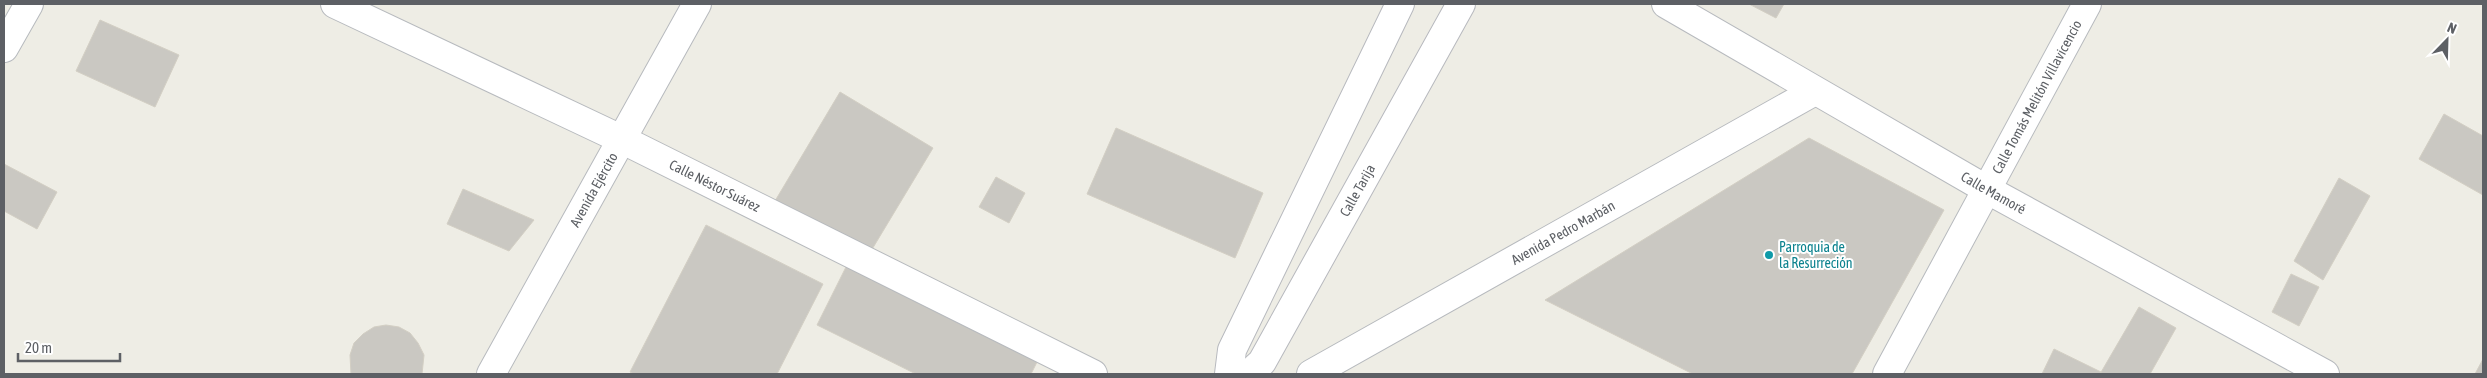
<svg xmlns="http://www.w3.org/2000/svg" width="2487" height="378" font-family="'Asap Condensed',sans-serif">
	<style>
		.building { fill: #cac8c2; stroke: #d3cfc4 }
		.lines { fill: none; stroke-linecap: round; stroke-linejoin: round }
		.street-casing { stroke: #b7babe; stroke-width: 30 }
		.secondary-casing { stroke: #b7b9be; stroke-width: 30 }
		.street { stroke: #fff; stroke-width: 28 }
		.secondary { stroke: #fff; stroke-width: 28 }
		.culture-dot { fill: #0f9aa8; stroke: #fff; stroke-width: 2 }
		.labels { text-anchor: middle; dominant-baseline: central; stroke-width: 4; stroke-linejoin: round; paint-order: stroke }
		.street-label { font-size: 14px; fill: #5d6065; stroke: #fff }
		.culture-label { font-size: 14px; fill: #0d838f; stroke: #fff; text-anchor: start }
	</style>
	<rect width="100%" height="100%" fill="#eeede5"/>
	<g class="building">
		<polygon points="1749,4 1784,4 1776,18"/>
		<polygon points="100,20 179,55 155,107 76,71"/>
		<polygon points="840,92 933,148 868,256 775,201"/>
		<polygon points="2444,114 2483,136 2483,195 2419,159"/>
		<polygon points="1116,128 1263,193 1235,258 1087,194"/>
		<polygon points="1809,138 1944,210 1852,374 1693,374 1545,300"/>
		<polygon points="4,164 57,192 37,229 4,211"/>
		<polygon points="996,177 1025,193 1009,223 979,207"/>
		<polygon points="2339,178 2370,196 2323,280 2294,261"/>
		<polygon points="463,189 534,220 509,251 447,224"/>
		<polygon points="706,225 823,284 777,374 634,374 630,372"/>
		<polygon points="848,263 1039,358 1031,374 916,374 817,325"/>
		<polygon points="2291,274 2319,287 2299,326 2272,312"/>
		<polygon points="2139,307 2176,328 2150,374 2100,374"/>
		<polygon points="386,325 399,327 410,333 418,343 424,355 422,374 351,374 350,355 354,343 363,334 374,327"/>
		<polygon points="2054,349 2101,372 2100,374 2042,374"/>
		<polygon points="2483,359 2483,374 2475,374"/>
	</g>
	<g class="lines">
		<g class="street-casing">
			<g id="street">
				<path id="s1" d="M 335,4 L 623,140 L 1093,374"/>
				<path id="s2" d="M 1666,4 L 1986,189 L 2325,374"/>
				<polyline points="4,48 29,4"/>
				<path id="s3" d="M 491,374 L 697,4"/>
				<path id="s4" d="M 1311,374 L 1815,91"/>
				<path id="s5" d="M 1887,374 L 2087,4"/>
			</g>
		</g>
		<g class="secondary-casing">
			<g id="secondary">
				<polyline points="1229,374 1232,350 1400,4"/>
				<path id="s6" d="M 1249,374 L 1262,362 L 1461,4"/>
			</g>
		</g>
		<use href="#street" class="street"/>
		<use href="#secondary" class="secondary"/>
	</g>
	<circle class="culture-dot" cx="1769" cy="255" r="5"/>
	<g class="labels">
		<g class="street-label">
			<text stroke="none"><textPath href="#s5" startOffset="315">Calle Tomás Melitón Villavicencio</textPath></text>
			<text stroke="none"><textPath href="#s1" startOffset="421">Calle Néstor Suárez</textPath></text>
			<text stroke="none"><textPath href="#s3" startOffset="211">Avenida Ejército</textPath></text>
			<text stroke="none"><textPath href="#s6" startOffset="214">Calle Tarija</textPath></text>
			<text stroke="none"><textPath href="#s2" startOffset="378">Calle Mamoré</textPath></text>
			<text stroke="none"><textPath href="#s4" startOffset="289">Avenida Pedro Marbán</textPath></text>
		</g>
		<g class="culture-label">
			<text x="1779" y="247">Parroquia de<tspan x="1779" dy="16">la Resurreción</tspan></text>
		</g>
	</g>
	<rect width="2487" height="378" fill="none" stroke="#5d6065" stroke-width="10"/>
	<g transform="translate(2447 40) rotate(23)" stroke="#ffffff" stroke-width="4" paint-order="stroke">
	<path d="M0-4L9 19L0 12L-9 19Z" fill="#5d6065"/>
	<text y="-8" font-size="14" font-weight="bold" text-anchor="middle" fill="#5d6065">N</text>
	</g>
	<path d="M18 353v8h102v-8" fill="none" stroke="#5d6065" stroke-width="2.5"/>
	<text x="25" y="353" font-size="15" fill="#5d6065" stroke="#ffffff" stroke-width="4" paint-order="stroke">20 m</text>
</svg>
